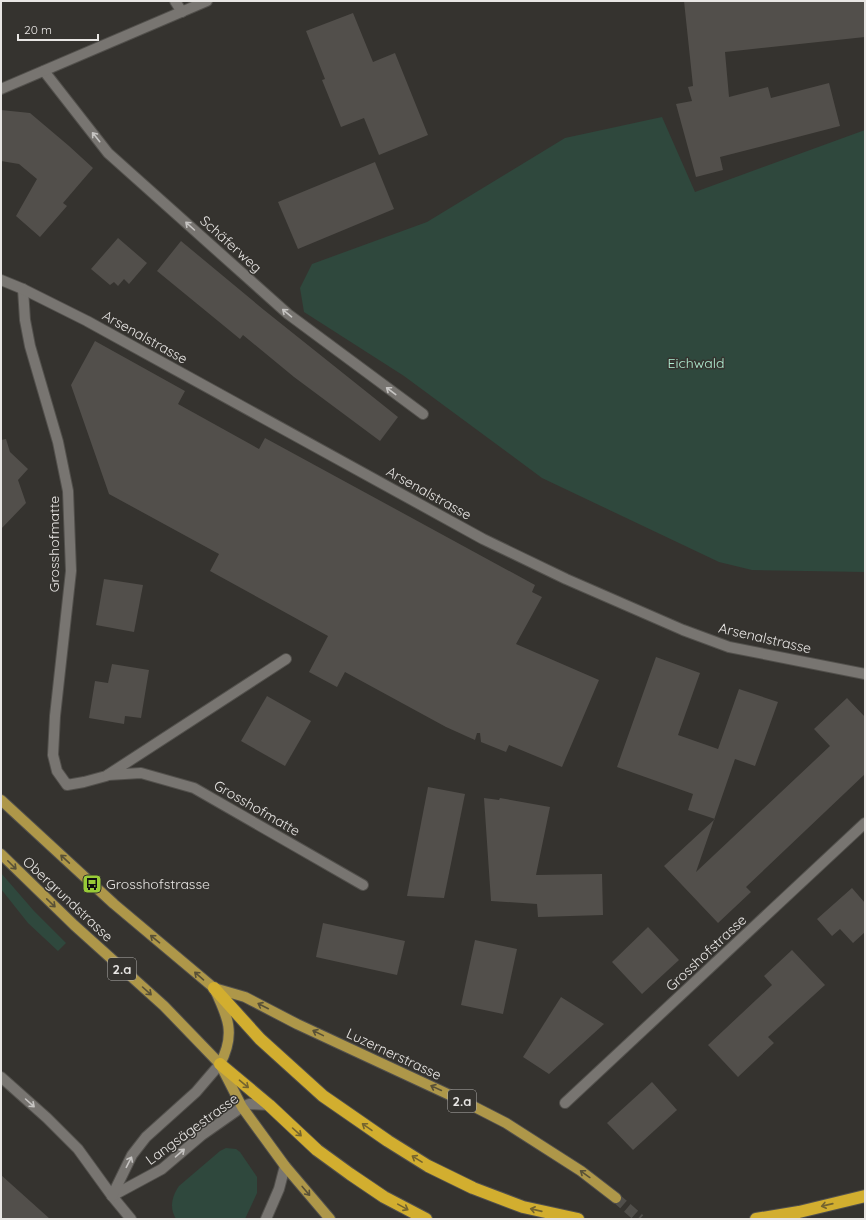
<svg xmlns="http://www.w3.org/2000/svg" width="866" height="1220" font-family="Quicksand,sans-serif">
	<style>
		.green { fill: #2f483d }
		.building { fill: #524f4b }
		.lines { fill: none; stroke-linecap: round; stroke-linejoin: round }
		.primary-tunnel { stroke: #504e4a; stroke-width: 10; stroke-dasharray: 10 5; stroke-linecap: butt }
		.street-casing { stroke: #52504c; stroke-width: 12 }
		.secondary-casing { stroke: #52504c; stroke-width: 12 }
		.primary-casing { stroke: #52504c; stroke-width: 12 }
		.highway-casing { stroke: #52504c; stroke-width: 14 }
		.street { stroke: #787571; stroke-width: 10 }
		.secondary { stroke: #787571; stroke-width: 10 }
		.primary { stroke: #ae9749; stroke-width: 10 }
		.highway { stroke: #d2ae2f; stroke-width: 12 }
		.oneway { stroke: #c6c4c2 }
		.oneway2 { stroke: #595137 }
		.oneway3 { stroke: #74642f }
		.labels { text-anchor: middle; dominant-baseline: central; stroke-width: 3; stroke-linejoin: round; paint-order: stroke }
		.shield { fill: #35332f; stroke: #b2b0ae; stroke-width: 1 }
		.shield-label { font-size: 13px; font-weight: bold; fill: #e8e6e4 }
		.street-label { font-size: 14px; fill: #e8e6e4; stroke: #35332f }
		.park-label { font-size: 14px; fill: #b0edd1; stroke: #35332f }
		.poi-label { font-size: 14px; fill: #e8e6e4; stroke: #35332f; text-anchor: start }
	</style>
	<rect width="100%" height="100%" fill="#35332f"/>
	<g class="green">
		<polygon points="662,117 695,192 865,130 865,572 752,570 719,562 542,478 404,376 304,312 300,288 312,264 427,222 565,138"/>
		<polygon points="1,873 34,911 66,943 58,951 28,923 1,889"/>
		<path d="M 226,1148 L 236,1149 L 240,1152 L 257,1177 L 257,1193 L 245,1219 L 176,1219 C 169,1208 172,1196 179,1186 L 220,1151 Z"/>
	</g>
	<g class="building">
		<polygon points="684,1 865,1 865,37 725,52 729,97 768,87 771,98 829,83 840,126 720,157 723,170 696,177 676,104 692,101 688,87 693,86"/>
		<polygon points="353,13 373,62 395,53 428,135 379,155 364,118 341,127 322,80 325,79 306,31"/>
		<polygon points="1,110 30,113 69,146 93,168 63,203 67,206 40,237 16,216 37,179 19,164 1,161"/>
		<polygon points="375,162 394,209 298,249 278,202"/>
		<polygon points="118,238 147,263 129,284 124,279 118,286 114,282 110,285 91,269"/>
		<polygon points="181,241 264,310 398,417 380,441 294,377 243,335 240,339 157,271"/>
		<polygon points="95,341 185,391 178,404 259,449 265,438 535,585 532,592 542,597 516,644 599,680 562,767 509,745 506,752 481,742 480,733 477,733 475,740 446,727 345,672 337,687 309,672 328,636 210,571 219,554 109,494 71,385"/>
		<polygon points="6,439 10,452 28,469 18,480 26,503 1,529 1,440"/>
		<polygon points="104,579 143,585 134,632 96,625"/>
		<polygon points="656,657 700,673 678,735 718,749 739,689 778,702 755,766 735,759 696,872 830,746 814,729 847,698 865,717 865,774 746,887 751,892 718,923 664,866 715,819 688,810 693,794 617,767"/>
		<polygon points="112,664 149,670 141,718 125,716 124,724 89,718 95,681 108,683"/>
		<polygon points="267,696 311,721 285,766 241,741"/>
		<polygon points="428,787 465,794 444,898 407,896"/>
		<polygon points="484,798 499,800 500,798 550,807 536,875 602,874 603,915 538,917 537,904 491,901"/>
		<polygon points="852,888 865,903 865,932 853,943 840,929 832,936 817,919"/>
		<polygon points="323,923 405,941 397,975 316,957"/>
		<polygon points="648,927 679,960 642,994 612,962"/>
		<polygon points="475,940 517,949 503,1014 461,1005"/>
		<polygon points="792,950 825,985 768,1037 774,1043 738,1077 708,1045 772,985 764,976"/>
		<polygon points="561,997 604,1024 549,1074 523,1057"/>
		<polygon points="652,1082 677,1110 633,1150 607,1123"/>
		<polygon points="1,1175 50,1219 1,1219"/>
	</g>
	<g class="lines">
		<polyline class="primary-tunnel" points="616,1198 640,1219"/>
		<g class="street-casing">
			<g id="street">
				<polyline points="175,1 182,12"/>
				<polyline points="44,71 108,153 288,314 423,414"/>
				<polyline points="23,289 25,320 30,346 58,442 68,491 71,571 55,716 53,755 57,771 67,785 84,782 106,776 286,659"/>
				<polyline points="108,775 141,773 194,788 363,885"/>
				<polyline points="1,1077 47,1118 78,1149 112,1196 131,1219"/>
				<polyline points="565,1103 865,823"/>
				<polyline points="112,1196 162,1169 202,1135 242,1107 249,1104 269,1105"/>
				<polyline points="112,1196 132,1155 146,1137 196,1092 220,1064"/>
				<polyline points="266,1219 279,1189 285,1166"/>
			</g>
		</g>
		<g class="secondary-casing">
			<g id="secondary">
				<polyline points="1,89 207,1"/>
				<polyline points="1,280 23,289 87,321 483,539 566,579 683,630 729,647 865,674"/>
			</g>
		</g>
		<g class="primary-casing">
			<g id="primary">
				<path d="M 1,800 L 114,904 L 214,988 C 228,1017 236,1034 220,1064"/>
				<polyline points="1,854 74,925 164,1006 220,1064 242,1107 285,1166 330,1219"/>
				<polyline points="214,988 245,997 297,1024 467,1103 506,1123 581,1171 616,1198"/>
			</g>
		</g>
		<g class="highway-casing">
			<g id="highway">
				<polyline points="214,988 260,1039 323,1096 388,1141 428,1166 473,1188 523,1207 578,1219"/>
				<polyline points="220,1064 269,1105 317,1150 350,1174 384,1197 426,1219"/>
				<polyline points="756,1219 799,1212 865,1196"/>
			</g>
		</g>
		<use href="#street" class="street"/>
		<use href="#secondary" class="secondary"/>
		<use href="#primary" class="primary"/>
		<use href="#highway" class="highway"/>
	</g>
	<defs><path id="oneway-shaft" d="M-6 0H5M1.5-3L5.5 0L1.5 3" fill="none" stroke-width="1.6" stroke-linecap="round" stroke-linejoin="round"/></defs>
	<g class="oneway">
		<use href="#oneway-shaft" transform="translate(96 137) rotate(-129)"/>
		<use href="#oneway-shaft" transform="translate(190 226) rotate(-138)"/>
		<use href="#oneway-shaft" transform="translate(287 313) rotate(-140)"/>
		<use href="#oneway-shaft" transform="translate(391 391) rotate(-143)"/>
		<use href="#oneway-shaft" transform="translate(30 1103) rotate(42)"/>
		<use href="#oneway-shaft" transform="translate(180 1153) rotate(-41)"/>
		<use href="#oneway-shaft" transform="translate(129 1162) rotate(-63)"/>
	</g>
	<g class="oneway2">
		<use href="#oneway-shaft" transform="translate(65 859) rotate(-137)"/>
		<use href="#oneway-shaft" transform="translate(12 865) rotate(45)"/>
		<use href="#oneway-shaft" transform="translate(51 903) rotate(44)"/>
		<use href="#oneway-shaft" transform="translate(155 939) rotate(-140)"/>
		<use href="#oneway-shaft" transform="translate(199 976) rotate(-139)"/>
		<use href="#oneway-shaft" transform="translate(147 991) rotate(42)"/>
		<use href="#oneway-shaft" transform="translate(263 1006) rotate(-153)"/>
		<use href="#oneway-shaft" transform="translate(318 1033) rotate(-154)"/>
		<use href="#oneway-shaft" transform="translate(436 1088) rotate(-155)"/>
		<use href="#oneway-shaft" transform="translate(585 1174) rotate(-144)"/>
		<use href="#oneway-shaft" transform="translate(306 1191) rotate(50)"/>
	</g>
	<g class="oneway3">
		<use href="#oneway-shaft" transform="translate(244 1084) rotate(40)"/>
		<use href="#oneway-shaft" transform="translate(367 1127) rotate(-145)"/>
		<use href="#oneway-shaft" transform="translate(297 1132) rotate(42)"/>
		<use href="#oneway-shaft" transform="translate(417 1159) rotate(-148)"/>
		<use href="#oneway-shaft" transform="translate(827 1205) rotate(167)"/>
		<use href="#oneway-shaft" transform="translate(403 1207) rotate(29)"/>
		<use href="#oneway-shaft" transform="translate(536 1210) rotate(-167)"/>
	</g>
	<defs>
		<g id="bus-square" transform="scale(1)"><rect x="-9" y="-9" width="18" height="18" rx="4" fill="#98cb37" stroke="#35332f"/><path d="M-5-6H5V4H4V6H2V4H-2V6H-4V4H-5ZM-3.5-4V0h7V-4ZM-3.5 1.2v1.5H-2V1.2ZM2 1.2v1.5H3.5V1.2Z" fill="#111"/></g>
	</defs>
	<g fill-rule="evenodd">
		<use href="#bus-square" x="92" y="884"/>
	</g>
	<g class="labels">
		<g class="shield">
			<rect x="108" y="958" width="28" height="22" rx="3"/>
			<rect x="448" y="1090" width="28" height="22" rx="3"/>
		</g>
		<g class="shield-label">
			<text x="122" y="969">2.a</text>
			<text x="462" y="1101">2.a</text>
		</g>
		<g class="street-label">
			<text transform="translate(231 244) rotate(42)">Schäferweg</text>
			<text transform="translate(145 337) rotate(29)">Arsenalstrasse</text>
			<text transform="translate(429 493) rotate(29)">Arsenalstrasse</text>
			<text transform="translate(54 544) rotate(-90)">Grosshofmatte</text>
			<text transform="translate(765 638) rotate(13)">Arsenalstrasse</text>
			<text transform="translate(257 808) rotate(30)">Grosshofmatte</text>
			<text transform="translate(68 899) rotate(43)">Obergrundstrasse</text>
			<text transform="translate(706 953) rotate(-43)">Grosshofstrasse</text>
			<text transform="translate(394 1054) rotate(25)">Luzernerstrasse</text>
			<text transform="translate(192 1129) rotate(-36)">Langsägestrasse</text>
		</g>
		<g class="park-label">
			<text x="696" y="363">Eichwald</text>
		</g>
		<g class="poi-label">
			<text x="106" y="884">Grosshofstrasse</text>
		</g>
	</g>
	<rect width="866" height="1220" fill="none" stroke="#e8e6e4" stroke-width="4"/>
	<path d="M18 34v6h80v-6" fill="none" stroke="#e8e6e4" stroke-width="2"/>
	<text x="24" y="34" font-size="12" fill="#e8e6e4" stroke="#35332f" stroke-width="3" paint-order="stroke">20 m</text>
</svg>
